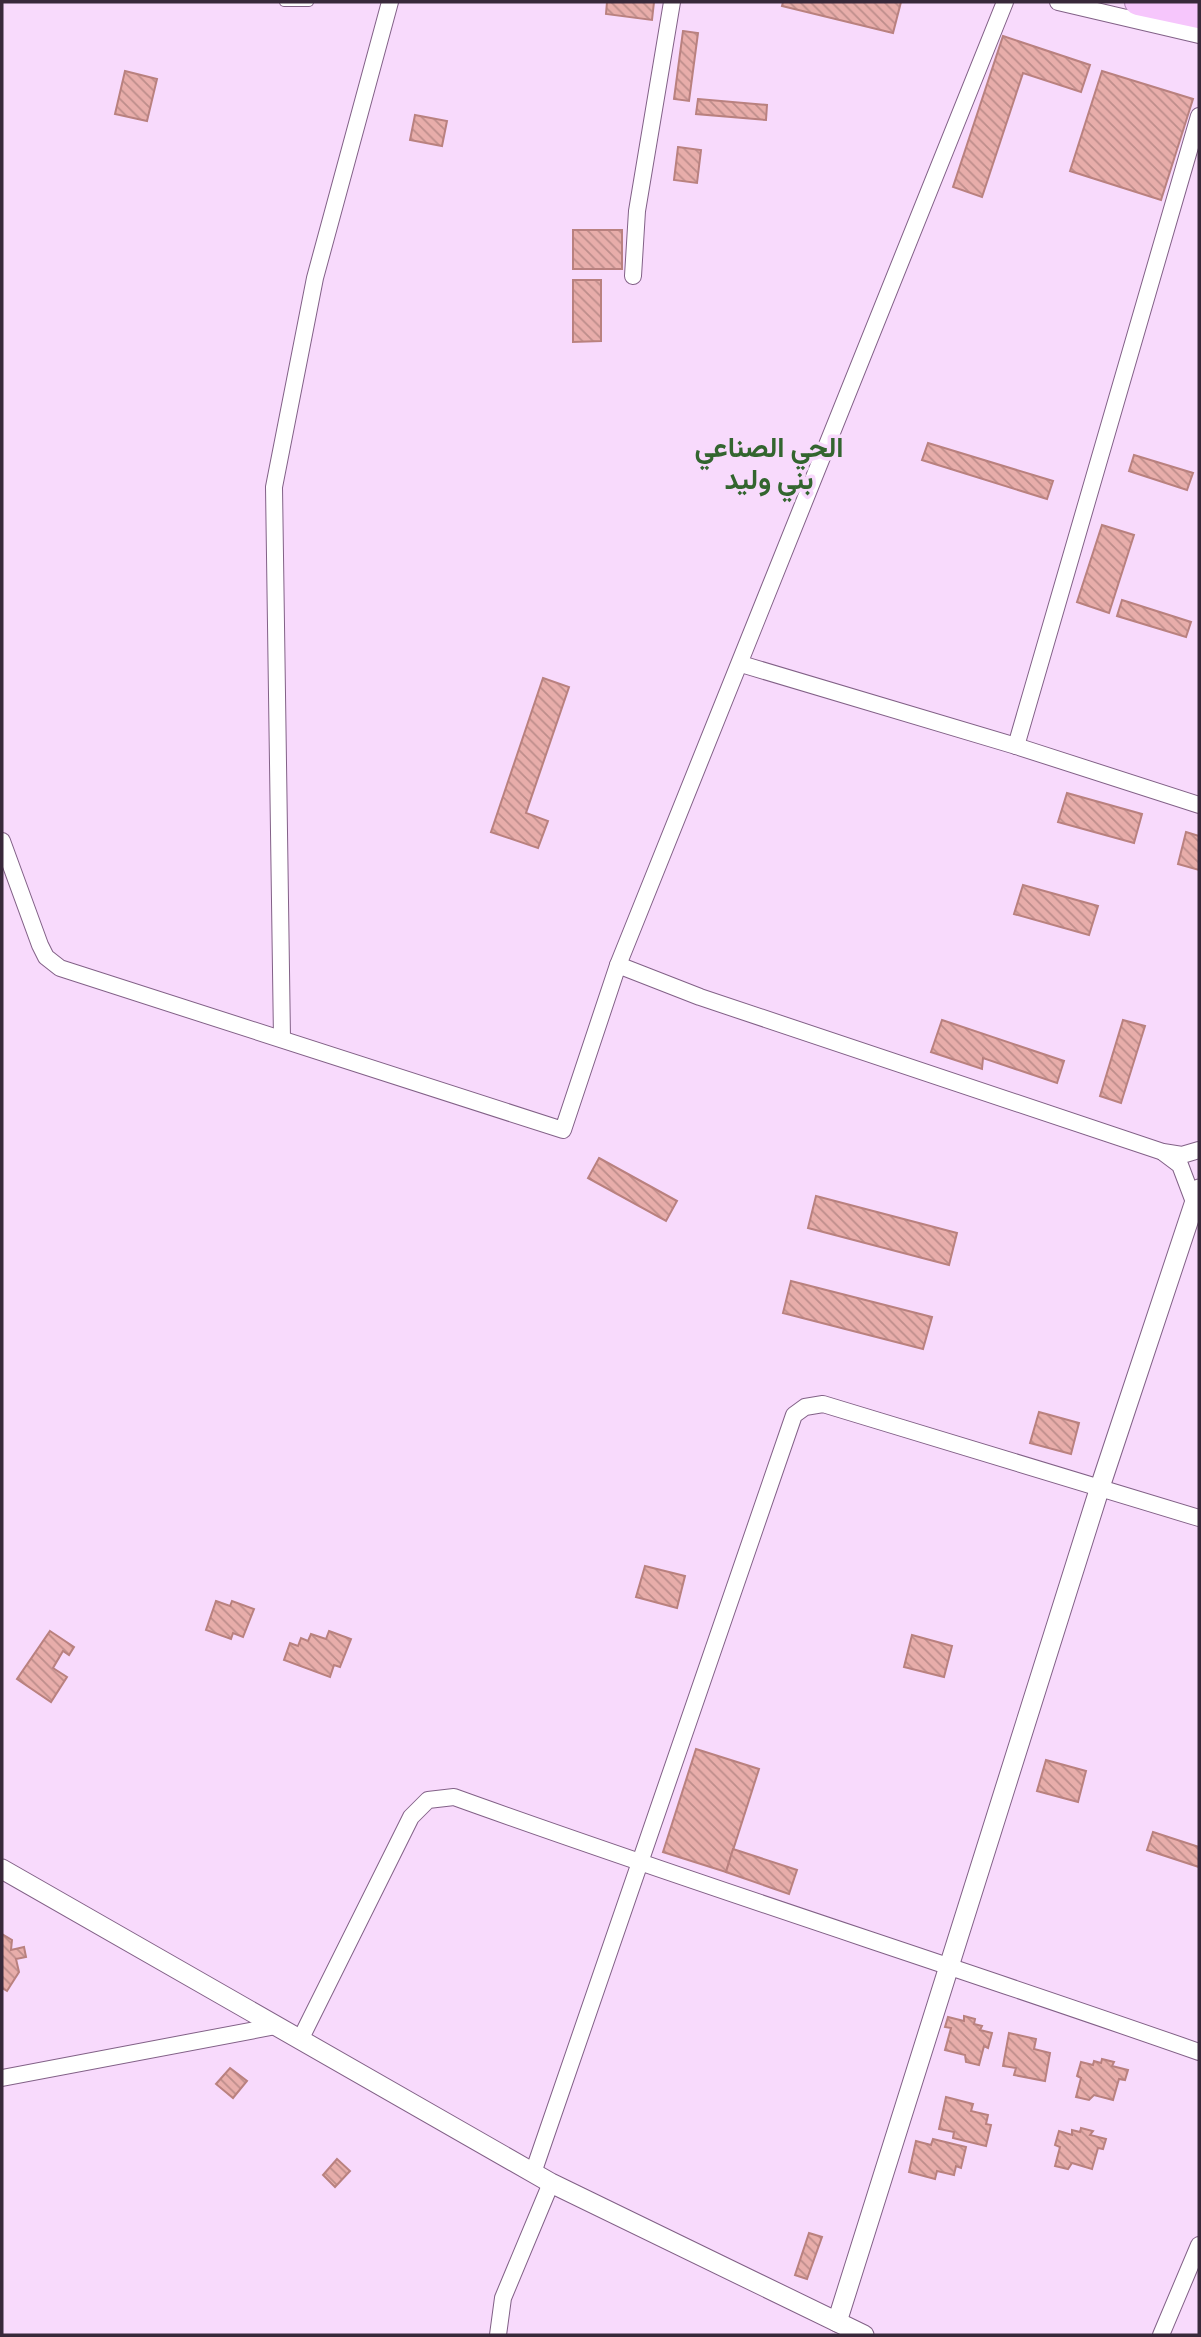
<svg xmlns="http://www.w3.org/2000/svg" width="1201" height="2337" font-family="'Fira Sans Condensed',Vazirmatn,sans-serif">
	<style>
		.building { fill: url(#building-back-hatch); stroke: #b9817f; stroke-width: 2 }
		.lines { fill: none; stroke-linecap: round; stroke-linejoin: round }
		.service-casing { stroke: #826187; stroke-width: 10 }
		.minor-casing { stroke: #826187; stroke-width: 18 }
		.tertiary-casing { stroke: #826187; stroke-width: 21 }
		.trunk-casing { stroke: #b286b8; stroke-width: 28 }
		.service { stroke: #fff; stroke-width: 8 }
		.minor { stroke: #fff; stroke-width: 16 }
		.tertiary { stroke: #fff; stroke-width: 19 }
		.trunk { stroke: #f6c6fc; stroke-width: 26 }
		.labels { text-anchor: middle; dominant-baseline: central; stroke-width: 7; stroke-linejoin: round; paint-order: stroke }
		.district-label { font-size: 28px; font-weight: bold; fill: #33652f; stroke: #f8dafc }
	</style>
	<defs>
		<pattern id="building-back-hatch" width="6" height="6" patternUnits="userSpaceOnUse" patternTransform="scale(1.75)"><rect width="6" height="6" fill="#e8adaa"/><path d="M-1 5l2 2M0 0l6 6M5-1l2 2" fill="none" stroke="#bd8d8b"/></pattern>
	</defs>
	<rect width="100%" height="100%" fill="#f8dafc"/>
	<g class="building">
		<polygon points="607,2 654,2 652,20 606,14"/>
		<polygon points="783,2 901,2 893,33 782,6"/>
		<polygon points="683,31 698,33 689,101 674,99"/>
		<polygon points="1003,36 1090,65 1081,92 1023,73 982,197 953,187"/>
		<polygon points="125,71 157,79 147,121 115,114"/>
		<polygon points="1102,71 1193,99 1161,200 1070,171"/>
		<polygon points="698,99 767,105 766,120 696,114"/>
		<polygon points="415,115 447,121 442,146 410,140"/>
		<polygon points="678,147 701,150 697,183 674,180"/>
		<rect x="573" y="230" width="49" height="39"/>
		<polygon points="573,280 601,280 601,341 573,342"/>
		<polygon points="928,443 1053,481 1047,499 922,460"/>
		<polygon points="1134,455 1193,473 1187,490 1129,471"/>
		<polygon points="1102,525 1134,535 1109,613 1077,602"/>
		<polygon points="1122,600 1191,622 1186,637 1117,616"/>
		<polygon points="543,678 569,687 526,813 548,821 538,848 491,832"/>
		<polygon points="1067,793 1142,814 1134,843 1058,822"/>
		<polygon points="1186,832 1199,836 1199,870 1178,864"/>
		<polygon points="1023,885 1098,906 1089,935 1014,914"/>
		<polygon points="942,1020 1064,1061 1057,1083 983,1058 982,1069 931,1052"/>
		<polygon points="1123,1020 1145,1026 1121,1103 1100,1096"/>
		<polygon points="599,1158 677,1201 666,1221 588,1178"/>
		<polygon points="816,1196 957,1233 949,1265 808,1228"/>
		<polygon points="791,1281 932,1317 923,1349 783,1313"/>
		<polygon points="1039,1412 1079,1423 1071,1454 1030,1443"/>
		<polygon points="645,1566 685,1576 677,1608 636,1597"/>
		<polygon points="216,1601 230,1606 232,1601 254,1609 243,1637 233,1633 231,1639 206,1630"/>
		<polygon points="50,1631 74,1647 69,1655 63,1651 53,1668 67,1677 51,1702 17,1679"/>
		<polygon points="329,1631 351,1639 340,1667 334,1665 330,1677 284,1660 290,1643 298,1646 301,1638 308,1641 311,1634 326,1639"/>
		<polygon points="912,1635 952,1646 944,1677 904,1667"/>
		<polygon points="696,1749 759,1769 726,1872 663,1852"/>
		<polygon points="1046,1760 1086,1771 1078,1802 1037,1791"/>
		<polygon points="1153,1832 1199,1847 1199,1867 1147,1850"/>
		<polygon points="733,1849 797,1870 789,1894 726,1872"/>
		<polygon points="2,1934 12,1940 11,1950 24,1947 26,1957 16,1959 19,1972 7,1991 2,1988"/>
		<polygon points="964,2016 975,2019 974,2024 982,2026 980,2030 992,2033 988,2048 984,2046 979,2065 966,2062 965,2055 945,2050 951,2028 945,2027 948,2017 964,2021"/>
		<polygon points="1009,2033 1036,2039 1034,2049 1050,2053 1045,2081 1014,2075 1016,2068 1003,2066"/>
		<polygon points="1102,2059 1114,2062 1112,2066 1128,2070 1125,2080 1119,2079 1113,2100 1094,2095 1089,2100 1076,2097 1081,2078 1077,2076 1081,2062 1093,2065 1094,2061 1101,2063"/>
		<polygon points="230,2068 247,2081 233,2098 216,2084"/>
		<polygon points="946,2097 973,2104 971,2111 988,2115 986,2124 991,2125 986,2146 953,2138 954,2132 939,2129"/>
		<polygon points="1081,2128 1093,2131 1090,2135 1106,2139 1103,2149 1098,2148 1092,2169 1072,2163 1068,2169 1055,2166 1060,2147 1055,2145 1059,2131 1072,2135 1072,2130 1080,2132"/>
		<polygon points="933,2139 966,2147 961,2168 956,2166 954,2175 937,2171 935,2179 909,2172 916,2141 931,2145"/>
		<polygon points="337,2159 350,2171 335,2187 323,2175"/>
		<polygon points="809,2233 822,2237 807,2279 795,2275"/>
	</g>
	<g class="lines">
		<g class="service-casing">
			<polyline id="service" points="284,2 309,2"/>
		</g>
		<g class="minor-casing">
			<g id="minor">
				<polyline points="1058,2 1199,35"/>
				<polyline points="633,276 637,211 672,2"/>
				<polyline points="741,664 1016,746 1199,805"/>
				<polyline points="1016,746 1199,116"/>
				<polyline points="2,841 40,945 46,957 60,968 563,1130 618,965 1005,2"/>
				<polyline points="618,965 700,997 1163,1152 1182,1155 1199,1150"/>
				<polyline points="282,1039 274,487 315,278 390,2"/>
				<polyline points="1164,1153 1180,1165 1194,1202"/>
				<path d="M 300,2040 L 411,1817 L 428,1800 L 454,1797 C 701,1886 951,1965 1199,2052"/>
				<polyline points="2,2078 276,2026"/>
				<polyline points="533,2173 794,1415 805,1407 823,1404 1199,1518"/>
				<polyline points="498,2335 503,2298 551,2183"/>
				<polyline points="1161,2335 1199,2245"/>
			</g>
		</g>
		<g class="tertiary-casing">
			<g id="tertiary">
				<polyline points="2,1869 551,2183 864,2335"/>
				<polyline points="837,2322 1100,1487 1199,1189"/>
			</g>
		</g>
		<g class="trunk-casing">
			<polyline id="trunk" points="1138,2 1199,15"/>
		</g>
		<use href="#service" class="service"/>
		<use href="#minor" class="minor"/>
		<use href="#tertiary" class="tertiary"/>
		<use href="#trunk" class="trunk"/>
	</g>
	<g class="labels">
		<g class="district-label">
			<text x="769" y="447">الحي الصناعي<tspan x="769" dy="32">بني وليد</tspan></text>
		</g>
	</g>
	<rect width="1201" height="2337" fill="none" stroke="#38293a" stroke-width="7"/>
</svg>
